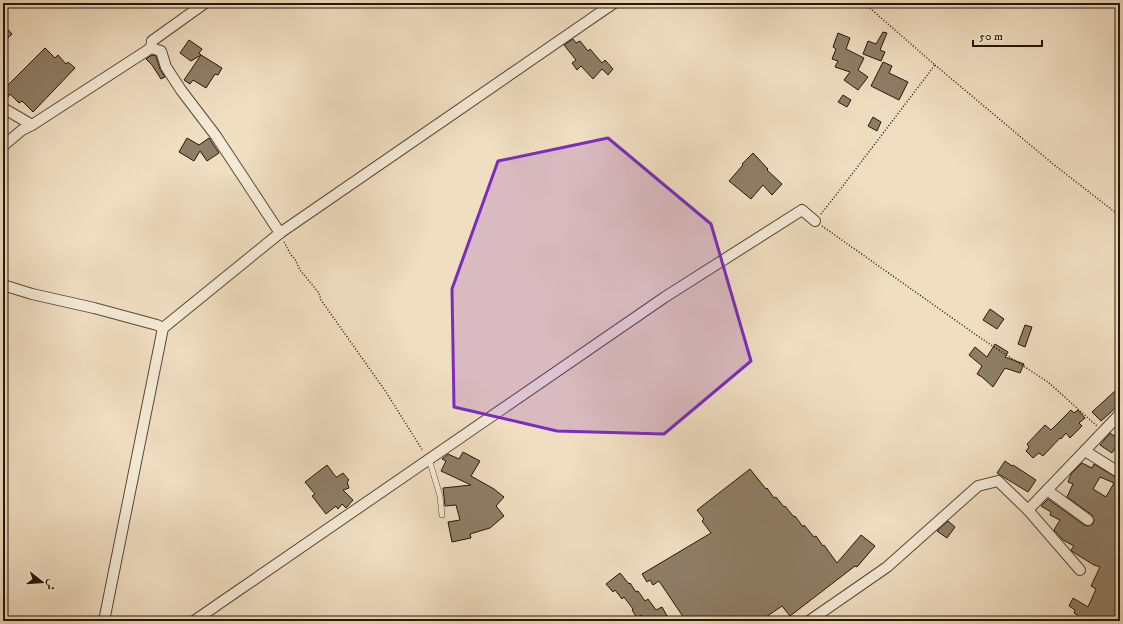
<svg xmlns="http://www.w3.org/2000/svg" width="1123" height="624" font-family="'IM FELL DW Pica',Amiri,serif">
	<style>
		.building { fill: #8e7e67; stroke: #241705; fill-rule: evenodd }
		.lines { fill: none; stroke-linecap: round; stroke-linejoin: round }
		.lane-casing { stroke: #574934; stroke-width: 6 }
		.street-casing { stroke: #574934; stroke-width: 12 }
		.path { stroke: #241705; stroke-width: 1.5; stroke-dasharray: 1 2; stroke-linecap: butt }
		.lane { stroke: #f5ead7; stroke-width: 5 }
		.street { stroke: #f5ead7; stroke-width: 10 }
		.marked { fill: #7b2cbf; fill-opacity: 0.2; stroke: #7b2cbf; stroke-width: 3; stroke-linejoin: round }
	</style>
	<rect width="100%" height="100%" fill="#f0dec1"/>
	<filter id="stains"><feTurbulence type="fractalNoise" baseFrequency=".005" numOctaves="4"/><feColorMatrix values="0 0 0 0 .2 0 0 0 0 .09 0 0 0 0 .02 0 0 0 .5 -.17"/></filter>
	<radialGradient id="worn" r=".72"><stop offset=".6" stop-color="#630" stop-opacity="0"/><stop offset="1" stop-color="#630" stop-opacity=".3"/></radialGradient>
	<g class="building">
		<polygon points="3,24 12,34 3,43"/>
		<polygon points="883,32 887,33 880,50 885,52 881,61 863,54 868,41 876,44"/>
		<polygon points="838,33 850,38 846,49 864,58 858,70 868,77 858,90 844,80 850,72 835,67 838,61 832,59 836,49 833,47"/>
		<polygon points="573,39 576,43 580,41 588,51 590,49 602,63 605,60 613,69 608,75 602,69 593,79 581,66 577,70 572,63 576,60 564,45"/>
		<polygon points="189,40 202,49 199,53 201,55 191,61 180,53"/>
		<polygon points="45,48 55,58 58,55 66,64 68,62 75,68 33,112 22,101 19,103 10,94 8,97 3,92 3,90"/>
		<polygon points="152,55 156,56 160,69 165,77 161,79 152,65 146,59"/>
		<polygon points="201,55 222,68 218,75 215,74 206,88 193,80 190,84 184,80"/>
		<polygon points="883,62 892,66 889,73 908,82 899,100 871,86"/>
		<polygon points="843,95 851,100 847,107 838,102"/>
		<polygon points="873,117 881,122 877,131 868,126"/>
		<polygon points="187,138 199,145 209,138 219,153 207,161 200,151 194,161 179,152"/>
		<polygon points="753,153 768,169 767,170 782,184 772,195 763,185 751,199 729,181 743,165 742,164"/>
		<polygon points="990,309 1004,319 997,329 983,320"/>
		<polygon points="1025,325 1032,327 1025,347 1018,344"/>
		<polygon points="995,344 1008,352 1005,357 1024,364 1020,373 1005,368 993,387 982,377 977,374 982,366 969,355 975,347 987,357"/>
		<polygon points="1115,391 1120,397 1120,404 1101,421 1092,412"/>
		<polygon points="1071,410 1074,413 1078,410 1085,418 1079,423 1082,426 1070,438 1066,433 1061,439 1060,438 1043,456 1039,453 1033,458 1026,451 1029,447 1027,444 1045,425 1051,430"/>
		<polygon points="1120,427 1120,440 1112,453 1100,445 1110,433 1114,436"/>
		<polygon points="463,452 480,461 471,476 494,489 504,497 496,506 504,516 490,528 470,534 471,538 452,542 448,522 460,520 456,505 445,506 443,488 471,485 441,471 446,461 442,459 448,454 459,459"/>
		<polygon points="1005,461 1012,466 1013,465 1036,480 1028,492 997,473"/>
		<path d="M 1082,463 L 1092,468 L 1094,464 L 1117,478 L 1120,479 L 1120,576 L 1115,586 L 1120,589 L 1120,621 L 1080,621 L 1082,618 L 1074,613 L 1075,610 L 1069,606 L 1073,598 L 1088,607 L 1096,589 L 1091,586 L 1100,567 L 1094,565 L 1073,552 L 1071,550 L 1074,546 L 1063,540 L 1054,530 L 1060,520 L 1050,515 L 1051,512 L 1041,506 L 1048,499 L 1084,525 L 1088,526 L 1093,524 L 1094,520 L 1092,515 L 1067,497 L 1073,484 L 1068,482 L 1071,474 ZM 1100,477 L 1114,483 L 1106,497 L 1093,489 Z"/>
		<polygon points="327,465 336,477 337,477 343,473 349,480 347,482 349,488 343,490 353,500 346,508 342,504 338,509 336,506 326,514 312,496 315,494 305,482"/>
		<polygon points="750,469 766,489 767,488 774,498 776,497 784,507 785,506 794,517 795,516 803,527 804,525 814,537 816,536 823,546 824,545 837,563 861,535 875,546 857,567 855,566 790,616 782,606 760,621 686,621 659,581 653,585 650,580 647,582 642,574 711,533 702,521 704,519 697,510"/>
		<polygon points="948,521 955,527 947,538 937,531"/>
		<polygon points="620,573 629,584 630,583 636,592 638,591 645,601 648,599 656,610 662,607 670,621 644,621 641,615 637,618 632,610 633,609 624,597 622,599 615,590 613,592 606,584"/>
	</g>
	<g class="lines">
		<g class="lane-casing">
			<polyline id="lane" points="429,459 440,496 442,515"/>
		</g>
		<g class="street-casing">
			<g id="street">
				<polyline points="151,48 152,41 205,3"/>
				<polyline points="3,108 32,125 151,48 161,51 166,67 181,90 216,136 280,233"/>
				<polyline points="3,146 22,130 32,125"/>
				<polyline points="3,285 32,294 94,308 157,325 163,328"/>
				<polyline points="1085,451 1120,473"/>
				<polyline points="1047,490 1088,520"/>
				<polyline points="1028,510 1080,570"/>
				<polyline points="104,621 163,328 280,233 614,3"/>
				<polyline points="194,621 236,592 665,297 802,210 815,221"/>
				<polyline points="809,621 887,567 978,486 998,481 1028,510 1120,414"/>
			</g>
		</g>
		<g class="path">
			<polyline points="935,65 1053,164 1120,216"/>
			<polyline points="821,214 836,195 935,65 864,3"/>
			<polyline points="822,226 982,339 1048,382 1097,426"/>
			<polyline points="284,242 291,255 295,259 300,270 319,293 321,300 386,392 423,451"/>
		</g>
		<use href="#lane" class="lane"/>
		<use href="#street" class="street"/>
	</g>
	<path class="marked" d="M 608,138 L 711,224 L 751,361 L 664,434 L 557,431 L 454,407 L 452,289 L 498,161 Z"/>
	<rect width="1123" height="624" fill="none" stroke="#f0dec1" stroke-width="16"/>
	<rect x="4" y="4" width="1115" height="616" fill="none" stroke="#241705" stroke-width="2"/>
	<rect x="8" y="8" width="1107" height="608" fill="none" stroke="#241705"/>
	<g transform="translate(42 582) rotate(107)" stroke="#f5ead7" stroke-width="3" paint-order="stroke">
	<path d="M0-3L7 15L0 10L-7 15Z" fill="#241705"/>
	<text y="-6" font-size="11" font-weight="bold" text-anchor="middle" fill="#241705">ش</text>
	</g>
	<path d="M973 40v6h69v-6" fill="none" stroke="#241705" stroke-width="2"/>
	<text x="979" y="40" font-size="12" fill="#241705" stroke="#f5ead7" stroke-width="3" paint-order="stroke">50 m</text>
	<rect width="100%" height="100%" filter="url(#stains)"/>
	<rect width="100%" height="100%" fill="url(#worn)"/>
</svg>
